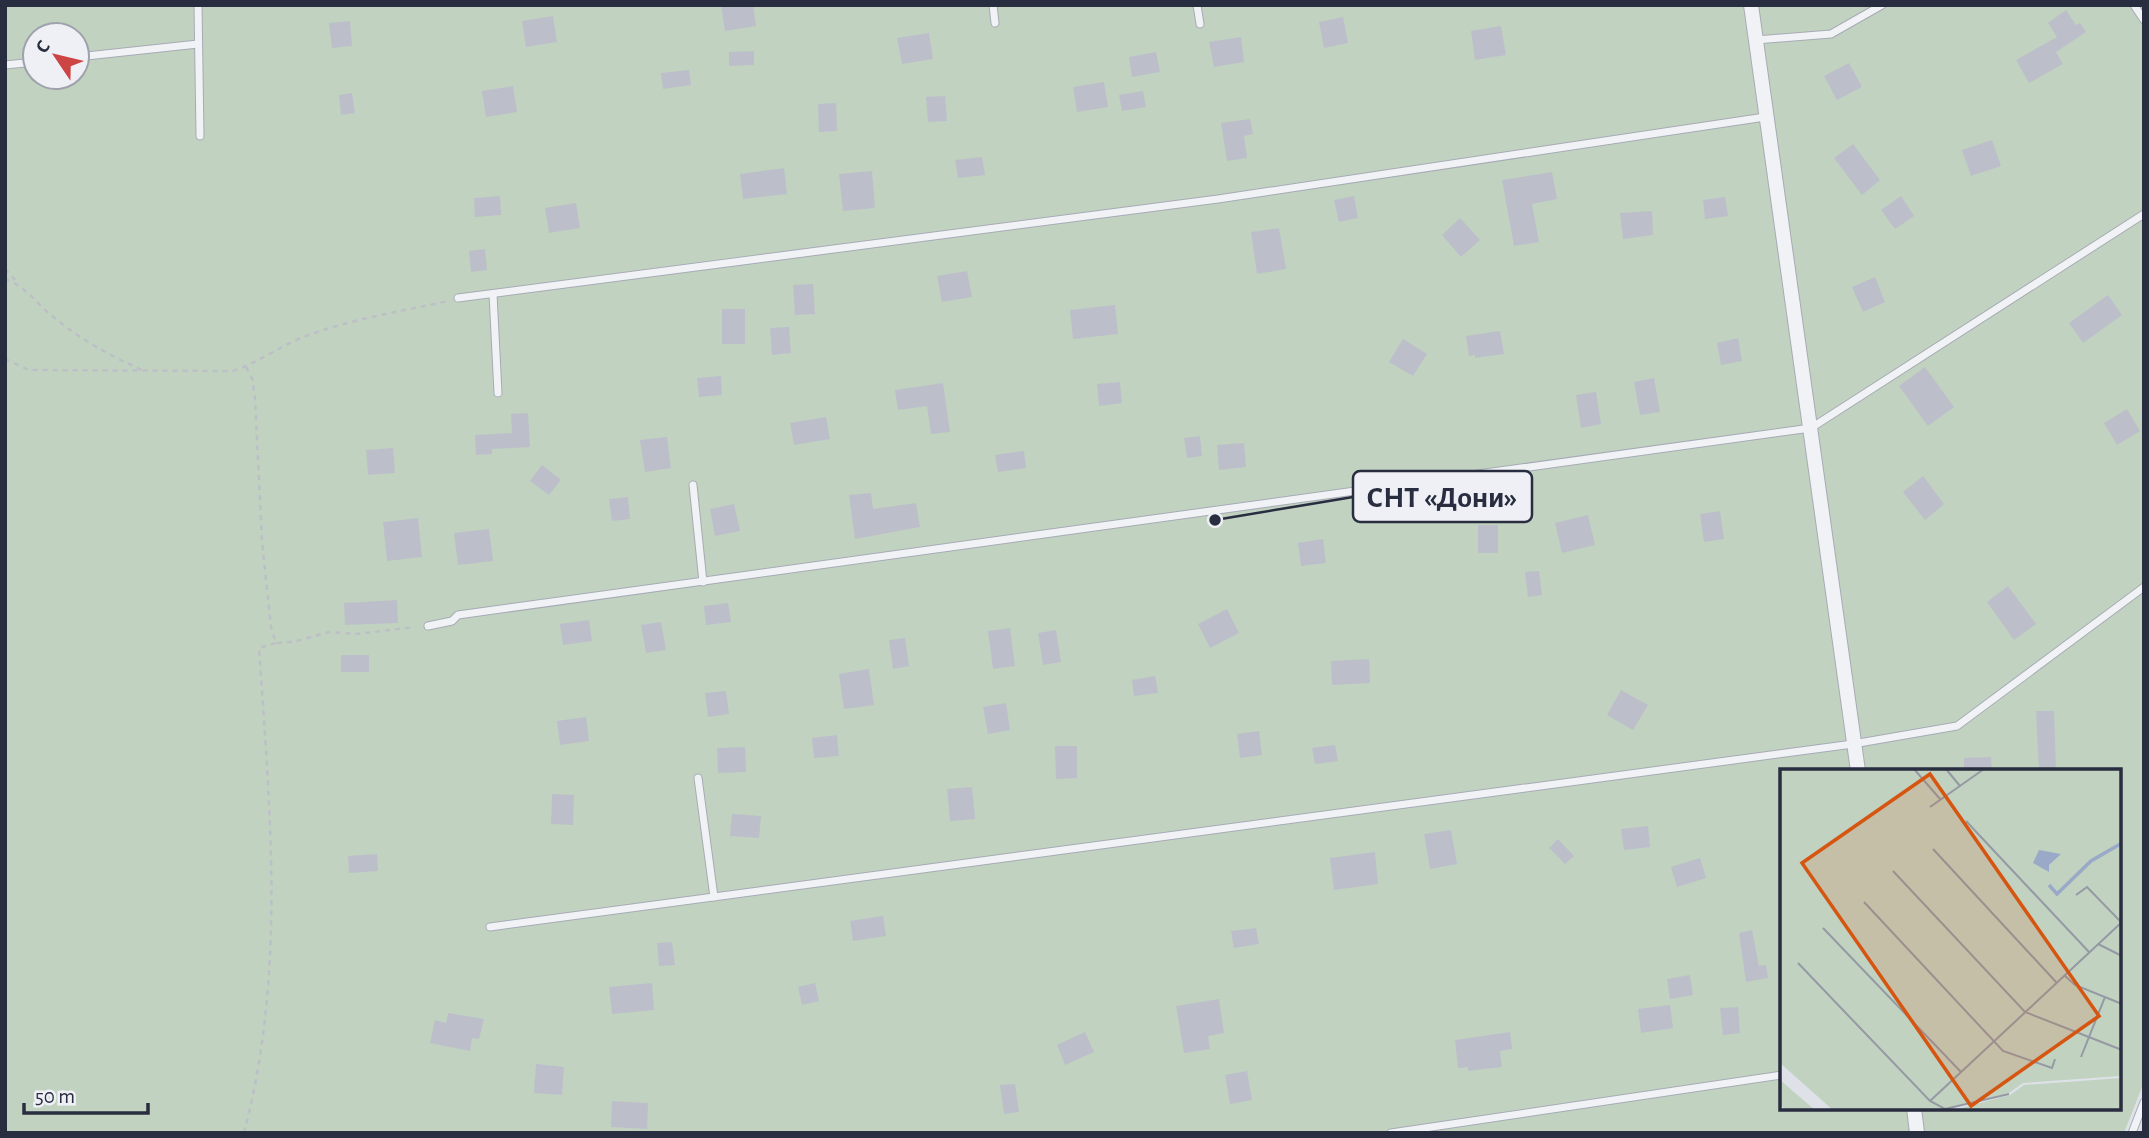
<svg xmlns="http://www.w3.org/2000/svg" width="2149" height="1138" font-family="'Alegreya Sans',sans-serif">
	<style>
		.green { fill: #c1d2c0; fill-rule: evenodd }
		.building { fill: #bcbfca }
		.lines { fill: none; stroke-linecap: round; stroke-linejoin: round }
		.service-casing { stroke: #a7abb5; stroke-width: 9 }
		.minor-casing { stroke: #a7abb5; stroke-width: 16 }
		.path { stroke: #bdbfc6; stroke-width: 2.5; stroke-dasharray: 5 5; stroke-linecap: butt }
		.service { stroke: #f1f2f6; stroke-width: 7 }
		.minor { stroke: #f1f2f6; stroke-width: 14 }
		.inset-river { fill: none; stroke: #9aa9c8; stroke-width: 3.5 }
		.inset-road { fill: none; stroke: #9599a4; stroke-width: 2 }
		.view { fill: #d55511; fill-opacity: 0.15; stroke: #d55511; stroke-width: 3.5 }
		.inset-edge { fill: none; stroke: #282d3f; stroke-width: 3.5 }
		.leader { fill: none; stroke: #282d3f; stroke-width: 2.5 }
		.callout-dot { fill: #282d3f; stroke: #eef0f5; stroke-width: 2.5 }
		.callout { fill: #eef0f5; stroke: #282d3f; stroke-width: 2.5 }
		.callout-label { font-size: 30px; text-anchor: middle; font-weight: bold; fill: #282d3f }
	</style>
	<rect width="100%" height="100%" fill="#dee1e8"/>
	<path class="green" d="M 5,5 L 2144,5 L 2144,1082 L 2124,1133 L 5,1133 ZM 35,35 L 77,35 L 77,77 L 35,77 ZM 1782,771 L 2119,771 L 2119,1108 L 1782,1108 Z"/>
	<g class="building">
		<polygon points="721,5 753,5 756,26 725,31"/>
		<polygon points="2066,10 2076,25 2080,23 2086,32 2056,52 2063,64 2029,83 2016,60 2057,37 2048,23"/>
		<polygon points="553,16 557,42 526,47 522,21"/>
		<polygon points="1343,17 1348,43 1324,48 1319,22"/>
		<polygon points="350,21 352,46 332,48 329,23"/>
		<polygon points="1501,26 1506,55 1475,60 1471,31"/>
		<polygon points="929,33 933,59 902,64 897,38"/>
		<polygon points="1241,37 1244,62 1214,67 1209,42"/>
		<polygon points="754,51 754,65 729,66 729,52"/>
		<polygon points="1156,52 1160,72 1132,77 1129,57"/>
		<polygon points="1849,63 1862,87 1837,100 1824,76"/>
		<polygon points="689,70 691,85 663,89 661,73"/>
		<polygon points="1104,82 1108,107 1077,112 1073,87"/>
		<polygon points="513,86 517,112 486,117 482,91"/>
		<polygon points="1143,91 1146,107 1122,111 1119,95"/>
		<polygon points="352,93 355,113 341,115 339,95"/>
		<polygon points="945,96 947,121 928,122 926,97"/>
		<polygon points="836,103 837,131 819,132 818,104"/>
		<polygon points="1250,119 1253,134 1244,136 1247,158 1227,161 1221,123"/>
		<polygon points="1992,140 2001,166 1971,176 1962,150"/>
		<polygon points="1853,144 1880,180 1862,195 1834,158"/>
		<polygon points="982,157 985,175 958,178 955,160"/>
		<polygon points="784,168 787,194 743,199 740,174"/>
		<polygon points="872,171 875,208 843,211 839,174"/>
		<polygon points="1552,172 1557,199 1532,204 1539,242 1514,246 1502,180"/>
		<polygon points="500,196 501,215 475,217 474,198"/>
		<polygon points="1354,196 1358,218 1339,222 1334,200"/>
		<polygon points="1901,196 1914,216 1895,229 1881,210"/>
		<polygon points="1725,197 1728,216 1705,219 1703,200"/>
		<polygon points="576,203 580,228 549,233 545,208"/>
		<polygon points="1652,211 1653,235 1623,239 1620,213"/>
		<polygon points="1460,218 1480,240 1461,257 1442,235"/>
		<polygon points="1279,228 1286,269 1257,274 1251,232"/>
		<polygon points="485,249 487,270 471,272 469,251"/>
		<polygon points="967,271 972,297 942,302 937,276"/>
		<polygon points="1875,277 1885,302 1863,312 1852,287"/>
		<polygon points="813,284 815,314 795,315 793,285"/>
		<polygon points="2108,295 2122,315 2083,343 2069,323"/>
		<polygon points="1115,305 1118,334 1073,339 1070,310"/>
		<rect x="722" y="309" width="23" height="35"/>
		<polygon points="789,327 791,353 772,355 770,328"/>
		<polygon points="1500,331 1504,354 1475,358 1475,355 1469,356 1466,336"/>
		<polygon points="1738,338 1742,361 1721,365 1717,343"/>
		<polygon points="1403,339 1427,354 1413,376 1389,362"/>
		<polygon points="1925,367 1954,407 1928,426 1899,386"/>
		<polygon points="721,376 722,395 699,397 697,378"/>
		<polygon points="1654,378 1660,412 1640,415 1634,382"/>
		<polygon points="1120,382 1122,403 1099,406 1097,384"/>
		<polygon points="943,383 950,432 931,434 927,406 898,410 895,390"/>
		<polygon points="1596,392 1601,424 1581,428 1576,395"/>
		<polygon points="2127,409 2140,431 2117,445 2104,423"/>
		<polygon points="528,413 530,447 492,449 492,454 476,455 475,435 512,433 511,414"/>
		<polygon points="826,417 830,439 794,445 790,423"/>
		<polygon points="1200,436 1202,456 1187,458 1184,438"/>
		<polygon points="667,437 671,468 645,472 640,440"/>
		<polygon points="1244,443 1246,467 1219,470 1217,445"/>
		<polygon points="393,448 395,473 368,475 366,450"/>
		<polygon points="1024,451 1026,468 998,472 995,455"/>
		<polygon points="542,465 561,480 549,495 530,481"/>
		<polygon points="1923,476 1944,504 1925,520 1903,492"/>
		<polygon points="871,493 873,509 916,503 920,527 855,539 849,495"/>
		<polygon points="628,497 630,519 612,521 609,499"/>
		<polygon points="734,504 740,531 715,536 710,509"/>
		<polygon points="1720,511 1724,539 1704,542 1700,514"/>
		<polygon points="1588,515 1595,545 1562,553 1555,523"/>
		<polygon points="418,518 422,557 387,561 383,522"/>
		<rect x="1478" y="525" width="20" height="28"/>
		<polygon points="489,529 493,561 458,565 454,533"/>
		<polygon points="1323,539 1326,563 1301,566 1298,543"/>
		<polygon points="1539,571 1542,595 1528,597 1525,572"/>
		<polygon points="2008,586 2036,624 2014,640 1987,602"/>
		<polygon points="397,600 398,623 345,625 344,603"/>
		<polygon points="728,603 731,622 706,625 704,606"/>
		<polygon points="1227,609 1239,633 1210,648 1198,624"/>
		<polygon points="589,620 592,641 563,645 560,624"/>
		<polygon points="661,622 666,650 646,653 641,625"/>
		<polygon points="1010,628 1015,666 993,669 988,631"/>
		<polygon points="1056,630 1061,662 1043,665 1038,633"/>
		<polygon points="905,638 909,666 893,669 889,640"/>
		<rect x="341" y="655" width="28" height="17"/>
		<polygon points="1369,659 1370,683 1332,685 1331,661"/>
		<polygon points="869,669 874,705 844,709 839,674"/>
		<polygon points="1155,676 1158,693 1134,696 1132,680"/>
		<polygon points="1621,690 1648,705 1633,730 1607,715"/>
		<polygon points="726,691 729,714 708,717 705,693"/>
		<polygon points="1006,703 1010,730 988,734 983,707"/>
		<polygon points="2036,711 2054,711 2056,770 2039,770"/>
		<polygon points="586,717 589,741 560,745 557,721"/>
		<polygon points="1259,731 1262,755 1240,758 1237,734"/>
		<polygon points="837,735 839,756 814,758 812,738"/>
		<polygon points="1335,745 1338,761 1315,764 1312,748"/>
		<polygon points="1055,746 1077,746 1077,778 1056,779"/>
		<polygon points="745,747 746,772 718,773 717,748"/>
		<polygon points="1991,757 1992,771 1964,771 1964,758"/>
		<polygon points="972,787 975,819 950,821 947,789"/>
		<polygon points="552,794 574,795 573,825 551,824"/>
		<polygon points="732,814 761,816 759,838 730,836"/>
		<polygon points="1648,826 1650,847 1624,850 1621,829"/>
		<polygon points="1451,830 1457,864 1430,869 1424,834"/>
		<polygon points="1558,839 1574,856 1565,864 1549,848"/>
		<polygon points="1375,852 1378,884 1334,890 1330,858"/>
		<polygon points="377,854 378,871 349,873 348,856"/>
		<polygon points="1700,858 1706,878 1677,887 1671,867"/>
		<polygon points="883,916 886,936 853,941 850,921"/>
		<polygon points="1256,928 1259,944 1234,948 1231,931"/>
		<polygon points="1752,930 1759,966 1766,965 1768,978 1746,982 1739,933"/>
		<polygon points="672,942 675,965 659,966 657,943"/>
		<polygon points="1690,975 1693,995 1670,999 1667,979"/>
		<polygon points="652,983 654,1010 612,1014 609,987"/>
		<polygon points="815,983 819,1001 802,1005 798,987"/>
		<polygon points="1219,999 1224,1033 1208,1036 1210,1049 1184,1053 1176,1006"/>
		<polygon points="1670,1005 1673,1028 1641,1033 1638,1009"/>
		<polygon points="1738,1007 1740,1033 1723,1035 1720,1008"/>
		<polygon points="448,1013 484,1019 479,1039 472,1038 470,1051 430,1043 435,1020 446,1023"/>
		<polygon points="1085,1032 1094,1052 1065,1065 1057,1045"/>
		<polygon points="1510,1032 1512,1049 1500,1051 1502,1067 1468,1071 1468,1067 1458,1068 1455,1040"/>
		<polygon points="536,1064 564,1067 562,1095 534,1093"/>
		<polygon points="1247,1071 1252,1100 1230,1104 1225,1075"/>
		<polygon points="1015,1084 1019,1112 1004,1114 1000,1085"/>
		<polygon points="612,1101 648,1103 647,1129 611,1127"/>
	</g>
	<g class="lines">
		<g class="service-casing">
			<g id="service">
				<polyline points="198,5 200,136"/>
				<polyline points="993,5 995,23"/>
				<polyline points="1197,5 1200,24"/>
				<polyline points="2134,5 2144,20"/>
				<polyline points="1756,40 1831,34 1882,5"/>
				<polyline points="77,57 198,44"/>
				<polyline points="5,65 35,62"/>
				<polyline points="493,294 498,393"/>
				<polyline points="458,298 1218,199 1765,117"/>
				<polyline points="693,485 703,582"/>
				<polyline points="428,626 452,621 458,615 1811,428 2144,214"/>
				<polyline points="698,778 714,897"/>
				<polyline points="490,927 1853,744 1957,726 2144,587"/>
				<polyline points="1391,1133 1782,1075"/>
				<polyline points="2132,1133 2144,1102"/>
			</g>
		</g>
		<g class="minor-casing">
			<g id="minor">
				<polyline points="1751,5 1858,771"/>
				<polyline points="1914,1108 1917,1133"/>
			</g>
		</g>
		<g class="path">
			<polyline points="5,269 17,282"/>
			<path d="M 5,279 C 25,286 35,302 51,315 C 79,339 111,356 144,371"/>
			<path d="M 5,359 L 29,370 L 233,371 C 256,363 275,350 296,340 C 344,320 398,312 448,301"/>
			<polyline points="246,367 252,378 255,398 262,541 271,627 276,643 293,642 329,632 356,634 415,627"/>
			<path d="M 244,1133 C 286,973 270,811 259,648 L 276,643"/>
		</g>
		<use href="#service" class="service"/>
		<use href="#minor" class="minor"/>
	</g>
	<g transform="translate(1780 769)">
		<rect width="341" height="341" fill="#dee1e8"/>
		<path d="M 0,0 L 341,0 L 341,307 L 243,314 L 229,324 L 164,341 L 54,342 L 0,294 ZM 341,309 L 341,341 L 170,342 L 230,326 L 244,316 ZM 0,311 L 35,341 L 5,341 L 0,334 Z" fill="#c1d2c0"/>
		<path d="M 259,81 L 281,85 L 269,96 L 269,103 L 253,94 Z" fill="#9aa9c8"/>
		<path class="inset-river" d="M 269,116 L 277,125 L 311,92 L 342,74"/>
		<path class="inset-road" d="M 134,0 L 160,30M 166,0 L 180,17M 150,38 L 204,0M 186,52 L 309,183M 153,80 L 276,213M 113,102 L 245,243 L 342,281M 296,126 L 307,118 L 341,153M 84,133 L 223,282 L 272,299 L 275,290M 43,159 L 181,303M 318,175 L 342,187M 18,194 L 150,332 L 165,340 L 229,325M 284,206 L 295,216 L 342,235M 301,288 L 325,228M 150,332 L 342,153"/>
		<path class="view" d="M 150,5 L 319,247 L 191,337 L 22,94 Z"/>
		<rect width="341" height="341" class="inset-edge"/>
	</g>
	<path class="leader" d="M1215 520L1353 497"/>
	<circle class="callout-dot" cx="1215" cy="520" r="7"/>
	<rect class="callout" x="1353" y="471" width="179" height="51" rx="7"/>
	<g class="callout-label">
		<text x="1442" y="507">СНТ «Дони»</text>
	</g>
	<rect width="2149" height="1138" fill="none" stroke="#282d3f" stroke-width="14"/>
	<g transform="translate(56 56) rotate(305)"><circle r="33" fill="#eef0f5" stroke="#9fa2ac" stroke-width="2"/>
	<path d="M0-5L12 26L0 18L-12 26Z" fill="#cc4444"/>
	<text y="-10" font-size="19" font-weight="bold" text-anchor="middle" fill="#282d3f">С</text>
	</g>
	<path d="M24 1103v10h124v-10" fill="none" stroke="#282d3f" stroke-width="3.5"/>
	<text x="35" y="1103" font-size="21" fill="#282d3f" stroke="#eef0f5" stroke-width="5" paint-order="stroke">50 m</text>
</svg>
